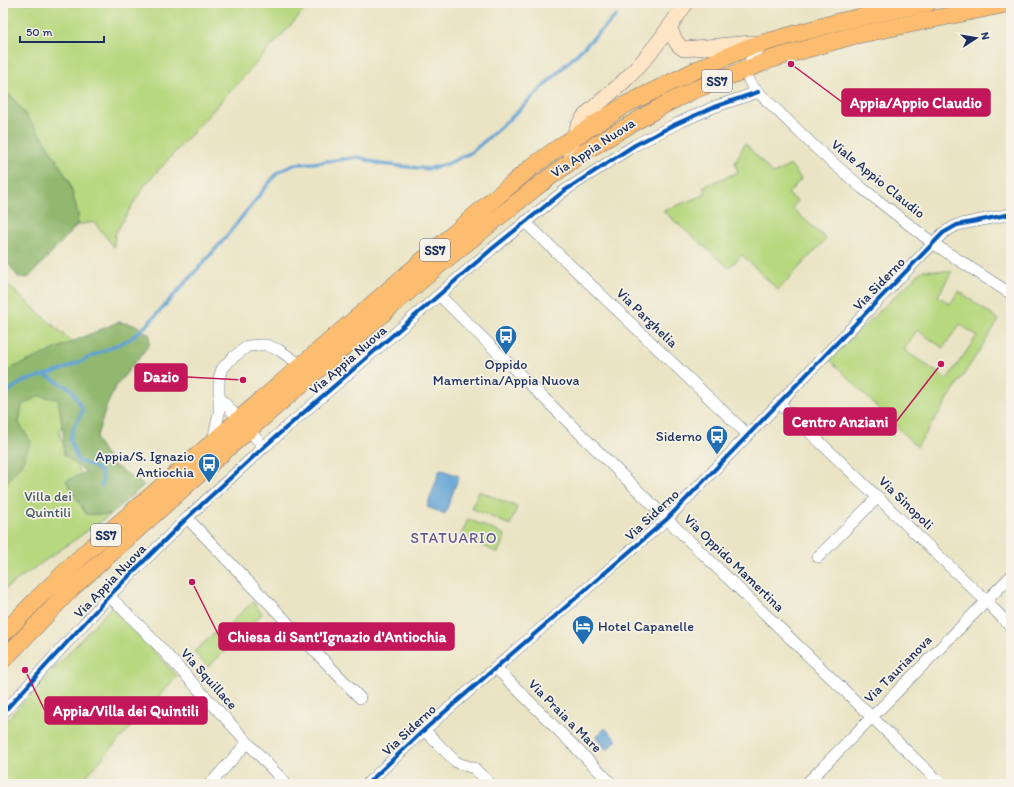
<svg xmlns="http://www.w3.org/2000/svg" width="1014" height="787" font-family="Itim,sans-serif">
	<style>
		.green { fill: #b7d87f; stroke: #69846e; fill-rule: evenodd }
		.forest { fill: #91b86e; stroke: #567466 }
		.water { fill: #5fa1d3; stroke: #3d6898 }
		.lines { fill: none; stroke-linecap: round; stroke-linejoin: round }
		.stream { stroke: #5fa1d3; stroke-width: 3.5 }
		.street-casing { stroke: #636e82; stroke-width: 12 }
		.secondary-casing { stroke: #636e82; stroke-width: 16 }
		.primary-casing { stroke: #636e82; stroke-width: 18 }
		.street { stroke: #fff; stroke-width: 11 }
		.secondary { stroke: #fee5c5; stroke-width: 15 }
		.primary { stroke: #fcbd6f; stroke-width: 17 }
		.cycleway-casing { stroke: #f7f3e8; stroke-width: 6 }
		.cycleway { stroke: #0057b8; stroke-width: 4 }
		.labels { text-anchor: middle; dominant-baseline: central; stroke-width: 3.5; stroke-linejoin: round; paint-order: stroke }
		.shield { fill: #f7f3e8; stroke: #5d6a87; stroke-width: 1 }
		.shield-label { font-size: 13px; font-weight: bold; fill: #1b2f5e }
		.street-label { font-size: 14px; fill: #1b2f5e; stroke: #f7f3e8 }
		.poi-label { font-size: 14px; fill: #1b2f5e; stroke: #f7f3e8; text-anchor: end }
		.park-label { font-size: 14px; fill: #425966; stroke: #f7f3e8 }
		.neighbourhood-label { font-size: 15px; letter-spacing: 1px; fill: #615a8d; stroke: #f7f3e8 }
		.leader { fill: none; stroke: #c2185b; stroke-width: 1.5 }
		.callout-dot { fill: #c2185b; stroke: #f7f3e8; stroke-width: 1.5 }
		.callout { fill: #c2185b; stroke: #c2185b; stroke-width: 1.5 }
		.callout-label { font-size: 15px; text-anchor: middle; font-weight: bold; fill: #fff }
	</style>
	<rect width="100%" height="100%" fill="#f7f3e8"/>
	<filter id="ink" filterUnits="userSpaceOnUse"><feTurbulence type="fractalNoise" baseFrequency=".025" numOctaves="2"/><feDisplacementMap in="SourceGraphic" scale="8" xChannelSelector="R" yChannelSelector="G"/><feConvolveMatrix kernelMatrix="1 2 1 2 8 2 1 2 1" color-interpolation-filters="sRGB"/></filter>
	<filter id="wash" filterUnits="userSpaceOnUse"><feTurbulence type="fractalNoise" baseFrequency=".012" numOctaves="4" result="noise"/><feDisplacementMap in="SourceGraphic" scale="16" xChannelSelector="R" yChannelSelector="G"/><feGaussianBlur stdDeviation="0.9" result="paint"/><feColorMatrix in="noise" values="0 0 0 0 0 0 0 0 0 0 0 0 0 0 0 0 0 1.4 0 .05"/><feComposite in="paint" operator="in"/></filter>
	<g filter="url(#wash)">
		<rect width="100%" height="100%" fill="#eae4c4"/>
		<g class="green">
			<polygon points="3,3 311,3 144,186 115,234 114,247 94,222 77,225 78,214 69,181 43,138 12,97 3,92"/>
			<polygon points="745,143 773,174 791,165 801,179 788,194 798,201 792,208 826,239 778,290 742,255 729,268 663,211 706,194 703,187 738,172 735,163"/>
			<path d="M 923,270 L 952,271 L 938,296 L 950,304 L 959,291 L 999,320 L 917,447 L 829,359 ZM 960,324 L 977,336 L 947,379 L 904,350 L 917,330 L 943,348 Z"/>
			<polygon points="3,281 98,365 67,412 59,433 66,451 110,515 3,590"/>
			<polygon points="479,491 517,507 510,525 471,508"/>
			<polygon points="468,519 505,535 498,553 461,536"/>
			<polygon points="253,602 262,614 240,634 230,623"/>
			<polygon points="112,606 177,676 79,784 3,784 3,724"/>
			<polygon points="223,625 237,640 208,667 194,652"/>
		</g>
		<g class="forest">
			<polygon points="3,92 12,97 43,138 69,181 78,214 77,225 28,278 18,277 3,256"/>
			<polygon points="118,322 136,325 150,335 149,345 116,386 107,405 96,439 112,464 144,485 110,515 86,514 66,481 86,472 64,455 63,430 58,399 39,396 22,405 19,423 31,442 22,463 6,483 3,484 3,375 14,367"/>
		</g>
		<g class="water">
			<polygon points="440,469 459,476 445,514 427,507"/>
			<polygon points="605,728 617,740 607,750 596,737"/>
		</g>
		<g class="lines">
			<g class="stream">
				<path d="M 45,375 L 71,389 L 83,410 L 74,427 L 70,440 L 78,461 C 91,466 108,468 101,486"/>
				<polyline points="3,401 11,389 24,381 59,371 130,339 148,324 221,243 278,172 296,164 313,163 359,157 380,164 428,169 447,164 472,152 513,116 616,16"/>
			</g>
		</g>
	</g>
	<g filter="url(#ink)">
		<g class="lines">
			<g class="street-casing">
				<g id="street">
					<path d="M 763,45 C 750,56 740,74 755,89 L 817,149 L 862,188 L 934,244 L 1011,294"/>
					<polyline points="525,222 748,435"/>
					<polyline points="439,295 674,526 941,784"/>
					<polyline points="219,397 264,447"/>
					<polyline points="779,403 986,601 1011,627"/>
					<polyline points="213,441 219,413 219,378 222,369 232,358 248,346 259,345 266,345 279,350 301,365"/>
					<polyline points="187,518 360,698"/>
					<polyline points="818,557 878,497"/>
					<polyline points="109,596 144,630 286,784"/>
					<polyline points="496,668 612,784"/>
					<polyline points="3,713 109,596 187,518 264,447 493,248 564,191 635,145 676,124 714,107 758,92"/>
					<polyline points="424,730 455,761 460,764 474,768 490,784"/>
					<polyline points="210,784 247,743"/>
					<polyline points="367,784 424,730 667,519 943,233 957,225 1011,214"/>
					<polyline points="806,784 1011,576"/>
				</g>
			</g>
			<g class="secondary-casing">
				<g id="secondary">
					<path d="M 670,27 C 672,35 676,45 684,49 L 752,43"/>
					<path d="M 572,159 C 570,144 574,131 583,118 C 595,105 611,94 624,81 C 648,58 667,31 686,3"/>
				</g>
			</g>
			<g class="primary-casing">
				<g id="primary">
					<polyline points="3,634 39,597 87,551 495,198 533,166 562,145 627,104 696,70 749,47 767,42 842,21 928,3"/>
					<polyline points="3,660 72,588 237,440 439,265 535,188 585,151 662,106 692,91 772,59 852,36 1011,3"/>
				</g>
			</g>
			<use href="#street" class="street"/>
			<use href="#secondary" class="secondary"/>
			<use href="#primary" class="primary"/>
			<g class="cycleway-casing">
				<g id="cycleway">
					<polyline points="3,713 109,596 187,518 264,447 493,248 564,191 635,145 676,124 714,107 758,92"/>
					<polyline points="367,784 424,730 667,519 943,233 957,225 1011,214"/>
				</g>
			</g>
			<use href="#cycleway" class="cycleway"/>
		</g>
	</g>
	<defs>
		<g id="bus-pin" transform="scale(1.15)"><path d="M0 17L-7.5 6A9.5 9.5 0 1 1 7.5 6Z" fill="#1f6fb2" stroke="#f7f3e8"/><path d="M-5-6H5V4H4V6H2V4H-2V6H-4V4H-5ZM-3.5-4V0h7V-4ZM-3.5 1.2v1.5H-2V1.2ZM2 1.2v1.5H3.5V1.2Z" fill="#fff"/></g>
		<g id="hotel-pin" transform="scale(1.15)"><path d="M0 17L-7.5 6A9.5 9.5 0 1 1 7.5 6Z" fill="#1f6fb2" stroke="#f7f3e8"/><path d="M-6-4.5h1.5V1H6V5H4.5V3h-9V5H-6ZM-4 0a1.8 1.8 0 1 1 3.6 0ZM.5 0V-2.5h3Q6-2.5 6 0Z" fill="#fff"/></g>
	</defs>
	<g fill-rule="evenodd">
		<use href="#bus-pin" x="506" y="336"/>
		<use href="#bus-pin" x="717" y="436"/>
		<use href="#bus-pin" x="209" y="464"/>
		<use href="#hotel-pin" x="583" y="626"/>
	</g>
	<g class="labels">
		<g class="shield">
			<rect x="702" y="70" width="30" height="22" rx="3"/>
			<rect x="420" y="239" width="30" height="22" rx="3"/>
			<rect x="91" y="524" width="30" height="22" rx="3"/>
		</g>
		<g class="shield-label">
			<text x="717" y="81">SS7</text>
			<text x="435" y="250">SS7</text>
			<text x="106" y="535">SS7</text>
		</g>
		<g class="street-label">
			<text transform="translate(593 148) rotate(-33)">Via Appia Nuova</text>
			<text transform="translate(878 179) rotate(39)">Viale Appio Claudio</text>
			<text transform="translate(879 284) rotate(-46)">Via Siderno</text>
			<text transform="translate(647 318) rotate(44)">Via Parghelia</text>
			<text transform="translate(348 360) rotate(-41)">Via Appia Nuova</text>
			<text transform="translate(906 503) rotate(44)">Via Sinopoli</text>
			<text transform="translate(652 515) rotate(-43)">Via Siderno</text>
			<text transform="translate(734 563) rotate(44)">Via Oppido Mamertina</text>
			<text transform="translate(110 581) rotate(-46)">Via Appia Nuova</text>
			<text transform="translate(898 669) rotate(-45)">Via Taurianova</text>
			<text transform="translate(209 679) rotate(48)">Via Squillace</text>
			<text transform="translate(565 716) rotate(45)">Via Praia a Mare</text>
			<text transform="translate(409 730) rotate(-43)">Via Siderno</text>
		</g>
		<g class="poi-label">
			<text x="506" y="364" text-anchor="middle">Oppido<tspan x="506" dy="16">Mamertina/Appia Nuova</tspan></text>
			<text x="702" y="436">Siderno</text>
			<text x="194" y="456">Appia/S. Ignazio<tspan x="194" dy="16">Antiochia</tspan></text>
			<text x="598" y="626" text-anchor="start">Hotel Capanelle</text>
		</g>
		<g class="park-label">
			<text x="48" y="496">Villa dei<tspan x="48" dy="16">Quintili</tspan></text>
		</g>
		<g class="neighbourhood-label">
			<text x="454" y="538">STATUARIO</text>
		</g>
	</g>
	<path class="leader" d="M791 64L842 102M243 380L187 377M941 364L896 422M192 582L219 636M25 670L45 711"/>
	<g class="callout-dot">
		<circle cx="791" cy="64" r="4"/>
		<circle cx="243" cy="380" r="4"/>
		<circle cx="941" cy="364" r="4"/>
		<circle cx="192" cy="582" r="4"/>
		<circle cx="25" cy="670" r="4"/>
	</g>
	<g class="callout">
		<rect x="842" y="89" width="148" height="27" rx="4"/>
		<rect x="135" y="364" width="52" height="27" rx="4"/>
		<rect x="784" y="408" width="112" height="27" rx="4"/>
		<rect x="219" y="623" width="235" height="27" rx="4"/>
		<rect x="45" y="697" width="162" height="27" rx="4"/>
	</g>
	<g class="callout-label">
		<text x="916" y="108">Appia/Appio Claudio</text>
		<text x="161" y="382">Dazio</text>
		<text x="840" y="427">Centro Anziani</text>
		<text x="337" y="642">Chiesa di Sant'Ignazio d'Antiochia</text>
		<text x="126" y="716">Appia/Villa dei Quintili</text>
	</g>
	<rect width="1014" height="787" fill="none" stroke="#f7f3e8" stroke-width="16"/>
	<g transform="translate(976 38) rotate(78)" stroke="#f7f3e8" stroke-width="3" paint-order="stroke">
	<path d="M0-3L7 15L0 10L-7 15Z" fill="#1b2f5e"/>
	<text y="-6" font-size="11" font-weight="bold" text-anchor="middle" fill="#1b2f5e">N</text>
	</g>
	<path d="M20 36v6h84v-6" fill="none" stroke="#1b2f5e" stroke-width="2"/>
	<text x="26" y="36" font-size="12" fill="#1b2f5e" stroke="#f7f3e8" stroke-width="3" paint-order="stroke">50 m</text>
</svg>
